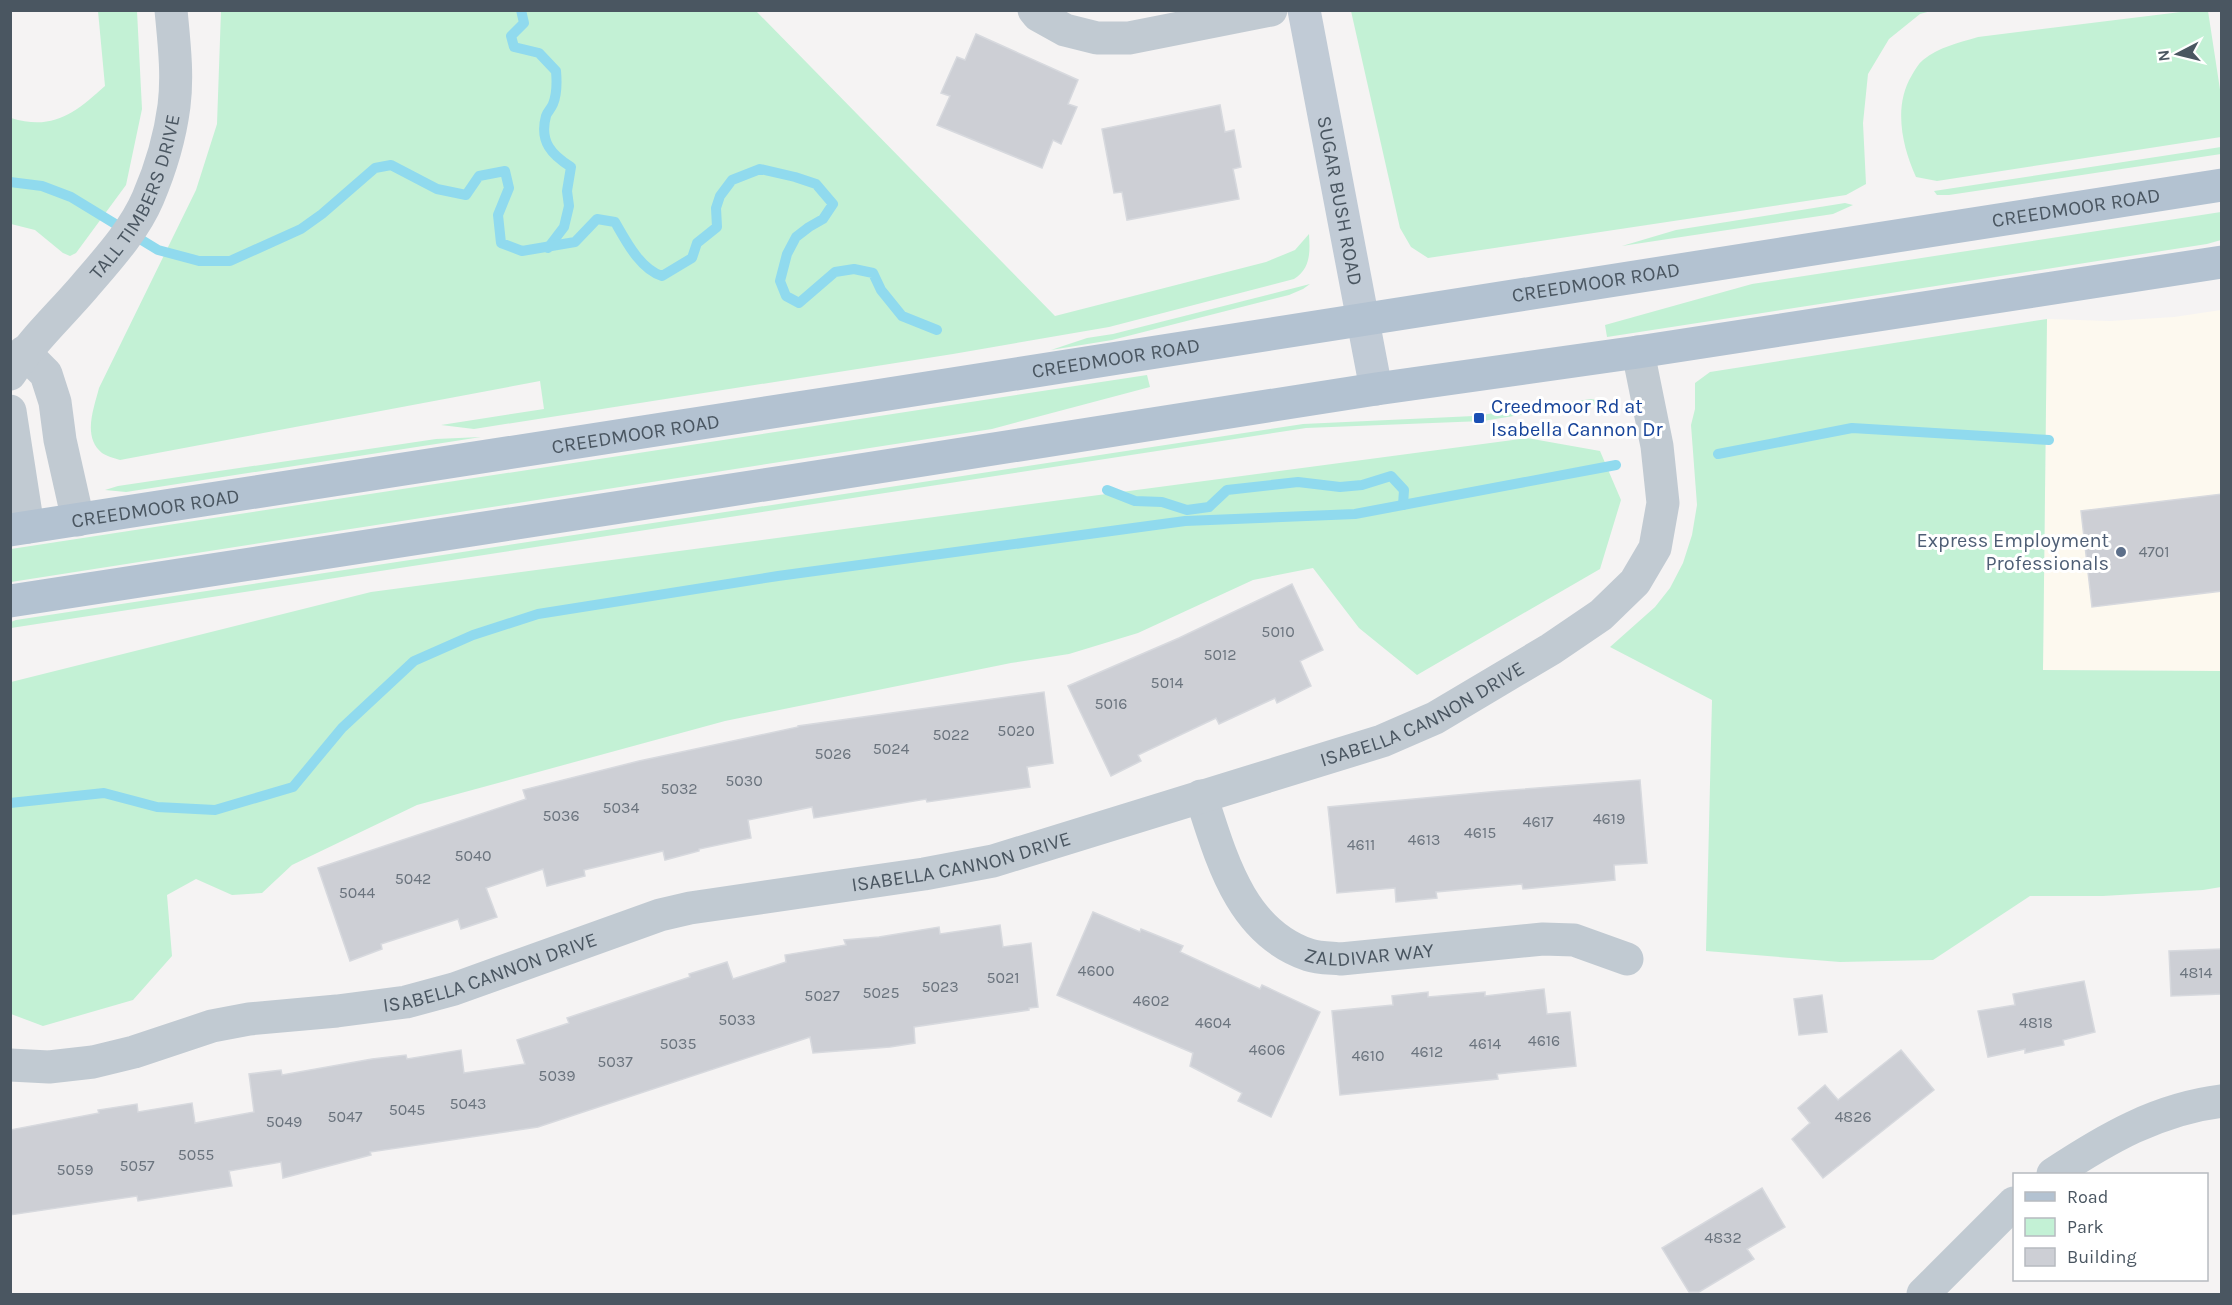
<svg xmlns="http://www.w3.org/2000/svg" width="2232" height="1305" font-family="Karla,sans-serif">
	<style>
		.commercial { fill: #fdf9ef }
		.green { fill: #c3f1d5 }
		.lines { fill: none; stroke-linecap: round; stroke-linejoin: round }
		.stream { stroke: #90daee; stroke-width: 10 }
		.building { fill: #cdcfd5; stroke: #d7d9de; stroke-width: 1.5 }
		.street { stroke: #c1cad2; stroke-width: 33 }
		.secondary { stroke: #c1cbd6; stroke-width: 33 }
		.primary { stroke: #b3c2d1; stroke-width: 33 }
		.transit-dot { fill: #1a4fb4; stroke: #fff; stroke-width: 2 }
		.service-dot { fill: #5c6f8a; stroke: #fff; stroke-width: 2 }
		.labels { text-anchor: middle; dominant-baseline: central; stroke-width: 6; stroke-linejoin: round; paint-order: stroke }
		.number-label { font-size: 16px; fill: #6b747e }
		.street-label { font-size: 20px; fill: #4a5661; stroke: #fff }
		.transit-label { font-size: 20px; fill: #164399; stroke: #fff; text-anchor: start }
		.service-label { font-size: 20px; fill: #4e5e75; stroke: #fff; text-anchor: end }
	</style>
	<rect width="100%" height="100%" fill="#f5f3f3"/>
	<polygon class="commercial" points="2221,310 2221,671 2043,670 2047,319 2110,321 2174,317"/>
	<g class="green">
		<path d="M 2197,10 L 2208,11 L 2221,96 L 2221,137 L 1937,181 L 1916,177 C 1902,146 1893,106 1912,75 C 1915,70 1918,64 1923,60 C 1939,47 1958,43 1978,37 Z"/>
		<path d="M 98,11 L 137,11 L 142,109 L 126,185 L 76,253 L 70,256 L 63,253 L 35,230 L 11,224 L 11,118 C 53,131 75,113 105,86 Z"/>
		<path d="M 221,11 L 756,11 L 1055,316 L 1266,262 L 1295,250 L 1309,234 C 1310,252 1311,268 1294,279 L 1109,327 L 953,354 L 474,429 L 441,425 L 544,409 L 540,381 L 120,460 C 114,458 106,456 102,453 C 82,437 94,408 99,388 L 196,190 L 217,124 Z"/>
		<polygon points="1351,11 1351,10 1931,11 1920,14 1889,39 1868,74 1863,123 1866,184 1846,195 1428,258 1411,247 1400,228"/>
		<polygon points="2221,147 2221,154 1949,195 1937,195 1934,191"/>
		<polygon points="1845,203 1853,205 1833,214 1622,246 1676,230"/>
		<polygon points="2221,212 2221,240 2207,244 1607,337 1605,325 1752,284"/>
		<polygon points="1310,284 1303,289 1289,295 1112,340 1051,350 1087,338 1113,334"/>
		<polygon points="2047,319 2043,670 2221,671 2221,887 2203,890 2103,896 2030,896 1933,960 1840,962 1706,951 1712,700 1610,647 1655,607 1670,588 1683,563 1692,535 1697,505 1691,425 1695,409 1695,383 1710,372"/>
		<polygon points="1147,375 1150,387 992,429 11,582 11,549"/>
		<polygon points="1591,399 1609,402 1605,407 1587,404 1483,421 1306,428 11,628 11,622 16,620 1303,424 1474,416"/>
		<polygon points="481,437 126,492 105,490 118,486 436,439"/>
		<polygon points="1527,438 1600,451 1621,500 1600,569 1417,675 1359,628 1313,568 1253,580 1138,633 1069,654 1011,663 725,721 417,805 292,865 262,893 232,895 196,879 167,895 172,956 133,1000 43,1026 11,1014 11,682 371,592"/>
	</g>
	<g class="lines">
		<g class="stream">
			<path d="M 521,10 L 524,23 L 511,36 L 514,47 L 539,53 L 556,71 C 557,82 557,94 553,104 C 551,109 547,112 546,116 C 539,142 552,155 571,167 L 567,191 L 569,206 L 564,227 L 548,248"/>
			<path d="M 10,182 L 42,186 L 71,197 L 158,250 L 199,261 L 230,261 L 301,229 L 322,214 L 375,168 L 391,165 L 437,189 L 466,195 L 479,176 L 505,171 L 509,188 L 498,215 L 501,243 L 522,251 L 575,242 L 597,219 L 615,222 C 626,241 640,269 662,276 L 692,258 L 697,243 L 717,227 L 716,208 L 720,196 L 732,180 L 760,169 L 795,177 L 816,184 L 833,204 L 823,219 L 809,227 L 796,237 L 787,254 L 780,281 L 786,296 L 799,303 L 835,272 L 854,269 L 873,273 L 881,290 L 902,316 L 937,330"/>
			<polyline points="1718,454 1852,428 2049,440"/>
			<polyline points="1107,490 1135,501 1162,502 1187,510 1209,507 1227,490 1298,482 1340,487 1362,485 1391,476 1404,490 1403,505"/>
			<polyline points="10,803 104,793 157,807 215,810 293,787 342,728 414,661 473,635 538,614 778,576 1185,521 1355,514 1616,465"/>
		</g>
	</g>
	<g class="building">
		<polygon points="976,34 1078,80 1068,104 1077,107 1061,144 1053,140 1042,168 937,125 950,96 941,93 957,57 965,60"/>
		<polygon points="1220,105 1225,132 1234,130 1241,167 1233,169 1239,199 1127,220 1122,192 1114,193 1102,129"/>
		<polygon points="2222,494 2222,591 2092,607 2081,511"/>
		<polygon points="1292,584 1323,650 1300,661 1311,686 1277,703 1275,698 1219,724 1216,718 1138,755 1141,761 1111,776 1068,686 1179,638"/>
		<polygon points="1044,692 1053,763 1027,767 1030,787 927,802 926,799 814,818 812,807 748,820 751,838 699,849 699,851 665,860 663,851 584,870 585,876 547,886 543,869 486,888 497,917 461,929 458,919 381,944 382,949 350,961 318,868 526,799 523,790 639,761 798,727 798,726"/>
		<polygon points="1640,780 1647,863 1614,865 1615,880 1523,889 1522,884 1436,892 1437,898 1396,902 1395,888 1337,893 1328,807 1500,791"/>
		<polygon points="1093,912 1140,932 1141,929 1183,946 1180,952 1260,989 1262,985 1320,1012 1271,1117 1238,1101 1242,1093 1190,1066 1193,1053 1057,995"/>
		<polygon points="1000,925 1003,947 1031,943 1038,1007 1029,1008 1029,1010 914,1027 915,1043 890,1047 813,1053 810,1037 538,1127 370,1152 371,1155 283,1178 281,1162 229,1171 232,1186 138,1201 137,1196 10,1215 10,1130 99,1113 98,1110 137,1104 138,1112 192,1103 195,1123 254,1112 249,1074 281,1070 282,1075 372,1059 406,1055 407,1059 461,1050 464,1073 525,1064 517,1040 569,1023 567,1018 690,977 689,974 727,962 733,979 786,962 785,955 846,945 844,940 879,937 939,927 940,934"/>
		<polygon points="2222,949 2222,994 2171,996 2169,951"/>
		<polygon points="2084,981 2095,1032 2063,1040 2064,1045 2025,1053 2025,1049 1988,1057 1978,1011 2015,1005 2013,994"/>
		<polygon points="1544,989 1547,1014 1570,1012 1576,1066 1497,1074 1498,1079 1340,1095 1332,1011 1393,1005 1392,996 1428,992 1428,997 1485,992 1485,996"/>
		<polygon points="1822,995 1827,1032 1799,1035 1794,999"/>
		<polygon points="1901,1050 1934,1090 1823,1178 1792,1139 1810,1123 1798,1108 1825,1085 1838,1100"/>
		<polygon points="1762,1188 1785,1227 1747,1249 1754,1259 1699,1292 1689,1292 1662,1248"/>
	</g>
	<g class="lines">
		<g class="street">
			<polyline points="1034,10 1038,15 1065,30 1097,38 1129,38 1271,10"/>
			<polyline points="24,352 46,374 55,402 60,440 78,520"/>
			<path id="s1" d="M 10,374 C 31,342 59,316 84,287 C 107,260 134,231 148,198 C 160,170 170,137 174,106 C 178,75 174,42 171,10"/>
			<polyline points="10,411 28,527"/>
			<path id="s2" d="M 1201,796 C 1221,857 1240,932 1309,955 C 1318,958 1331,958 1341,959 L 1543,939 L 1574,940 L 1627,959"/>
			<path id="s3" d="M 10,1065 L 49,1067 L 93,1062 L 134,1052 L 212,1026 L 249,1019 L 337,1011 L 406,1002 L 454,989 L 660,915 L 690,908 L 924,874 L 993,861 L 1382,741 L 1435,718 L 1551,649 L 1601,615 L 1635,582 L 1655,548 L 1663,503 L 1657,446 L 1638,352"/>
			<path d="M 2053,1174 C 2106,1139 2157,1109 2222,1101"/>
			<polyline points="1923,1294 2014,1203"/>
		</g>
		<path class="secondary" id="s4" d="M 1304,10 L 1376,389"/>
		<g class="primary">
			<path id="s5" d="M 10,530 C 748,419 1484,297 2222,185"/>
			<polyline points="10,601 796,480 1376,389 1638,352 2222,262"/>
		</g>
	</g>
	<rect class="transit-dot" x="1473" y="412" width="12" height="12" rx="3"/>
	<circle class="service-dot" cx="2121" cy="552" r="6"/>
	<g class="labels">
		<g class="number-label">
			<text x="2154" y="551">4701</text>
			<text x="1278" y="631">5010</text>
			<text x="1220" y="654">5012</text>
			<text x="1167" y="682">5014</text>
			<text x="1111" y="703">5016</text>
			<text x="1016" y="730">5020</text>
			<text x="951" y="734">5022</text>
			<text x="891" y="748">5024</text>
			<text x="833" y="753">5026</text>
			<text x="744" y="780">5030</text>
			<text x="679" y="788">5032</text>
			<text x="621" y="807">5034</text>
			<text x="561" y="815">5036</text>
			<text x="1609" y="818">4619</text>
			<text x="1538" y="821">4617</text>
			<text x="1480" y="832">4615</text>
			<text x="1424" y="839">4613</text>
			<text x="1361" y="844">4611</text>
			<text x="473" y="855">5040</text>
			<text x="413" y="878">5042</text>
			<text x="357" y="892">5044</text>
			<text x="1096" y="970">4600</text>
			<text x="2196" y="972">4814</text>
			<text x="1003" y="977">5021</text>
			<text x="940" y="986">5023</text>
			<text x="881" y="992">5025</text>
			<text x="822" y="995">5027</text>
			<text x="1151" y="1000">4602</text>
			<text x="737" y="1019">5033</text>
			<text x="1213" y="1022">4604</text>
			<text x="2036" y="1022">4818</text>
			<text x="1544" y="1040">4616</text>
			<text x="678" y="1043">5035</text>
			<text x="1485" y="1043">4614</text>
			<text x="1267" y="1049">4606</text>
			<text x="1427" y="1051">4612</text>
			<text x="1368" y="1055">4610</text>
			<text x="615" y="1061">5037</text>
			<text x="557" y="1075">5039</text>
			<text x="468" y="1103">5043</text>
			<text x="407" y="1109">5045</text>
			<text x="345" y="1116">5047</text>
			<text x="1853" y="1116">4826</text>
			<text x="284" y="1121">5049</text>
			<text x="196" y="1154">5055</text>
			<text x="137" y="1165">5057</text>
			<text x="75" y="1169">5059</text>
			<text x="1723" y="1237">4832</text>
		</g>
		<g class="street-label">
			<text stroke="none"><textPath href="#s1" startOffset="220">TALL TIMBERS DRIVE</textPath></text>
			<text stroke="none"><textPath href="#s4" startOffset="194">SUGAR BUSH ROAD</textPath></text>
			<text stroke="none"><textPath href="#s5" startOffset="2091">CREEDMOOR ROAD</textPath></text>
			<text stroke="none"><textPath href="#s5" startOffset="1605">CREEDMOOR ROAD</textPath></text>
			<text stroke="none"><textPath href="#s5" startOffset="1119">CREEDMOOR ROAD</textPath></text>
			<text stroke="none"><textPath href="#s5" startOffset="633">CREEDMOOR ROAD</textPath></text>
			<text stroke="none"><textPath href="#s5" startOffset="147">CREEDMOOR ROAD</textPath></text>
			<text stroke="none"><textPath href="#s3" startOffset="1464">ISABELLA CANNON DRIVE</textPath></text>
			<text stroke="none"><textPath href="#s3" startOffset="978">ISABELLA CANNON DRIVE</textPath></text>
			<text stroke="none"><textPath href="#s2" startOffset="261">ZALDIVAR WAY</textPath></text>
			<text stroke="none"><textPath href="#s3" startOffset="492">ISABELLA CANNON DRIVE</textPath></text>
		</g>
		<g class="transit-label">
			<text x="1491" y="406">Creedmoor Rd at<tspan x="1491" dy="23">Isabella Cannon Dr</tspan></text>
		</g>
		<g class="service-label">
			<text x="2109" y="540">Express Employment<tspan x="2109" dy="23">Professionals</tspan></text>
		</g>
	</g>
	<rect width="2232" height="1305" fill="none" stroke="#4a5661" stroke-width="24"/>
	<rect x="2013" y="1173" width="195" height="108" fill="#ffffff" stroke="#b7bbc0" stroke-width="1.5"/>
	<rect x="2025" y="1192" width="30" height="9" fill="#b3c2d1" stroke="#b7bbc0" stroke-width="1.5"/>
	<text x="2067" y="1203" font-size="18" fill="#4a5661">Road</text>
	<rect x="2025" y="1218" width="30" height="18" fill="#c3f1d5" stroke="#b7bbc0" stroke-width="1.5"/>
	<text x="2067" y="1233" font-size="18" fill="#4a5661">Park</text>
	<rect x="2025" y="1248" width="30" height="18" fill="#cdcfd5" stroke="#b7bbc0" stroke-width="1.5"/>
	<text x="2067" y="1263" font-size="18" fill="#4a5661">Building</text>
	<g transform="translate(2178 54) rotate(263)" stroke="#ffffff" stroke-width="4.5" paint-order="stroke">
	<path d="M0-4.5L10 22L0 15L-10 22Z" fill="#4a5661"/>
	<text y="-9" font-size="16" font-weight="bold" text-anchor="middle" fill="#4a5661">N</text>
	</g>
</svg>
